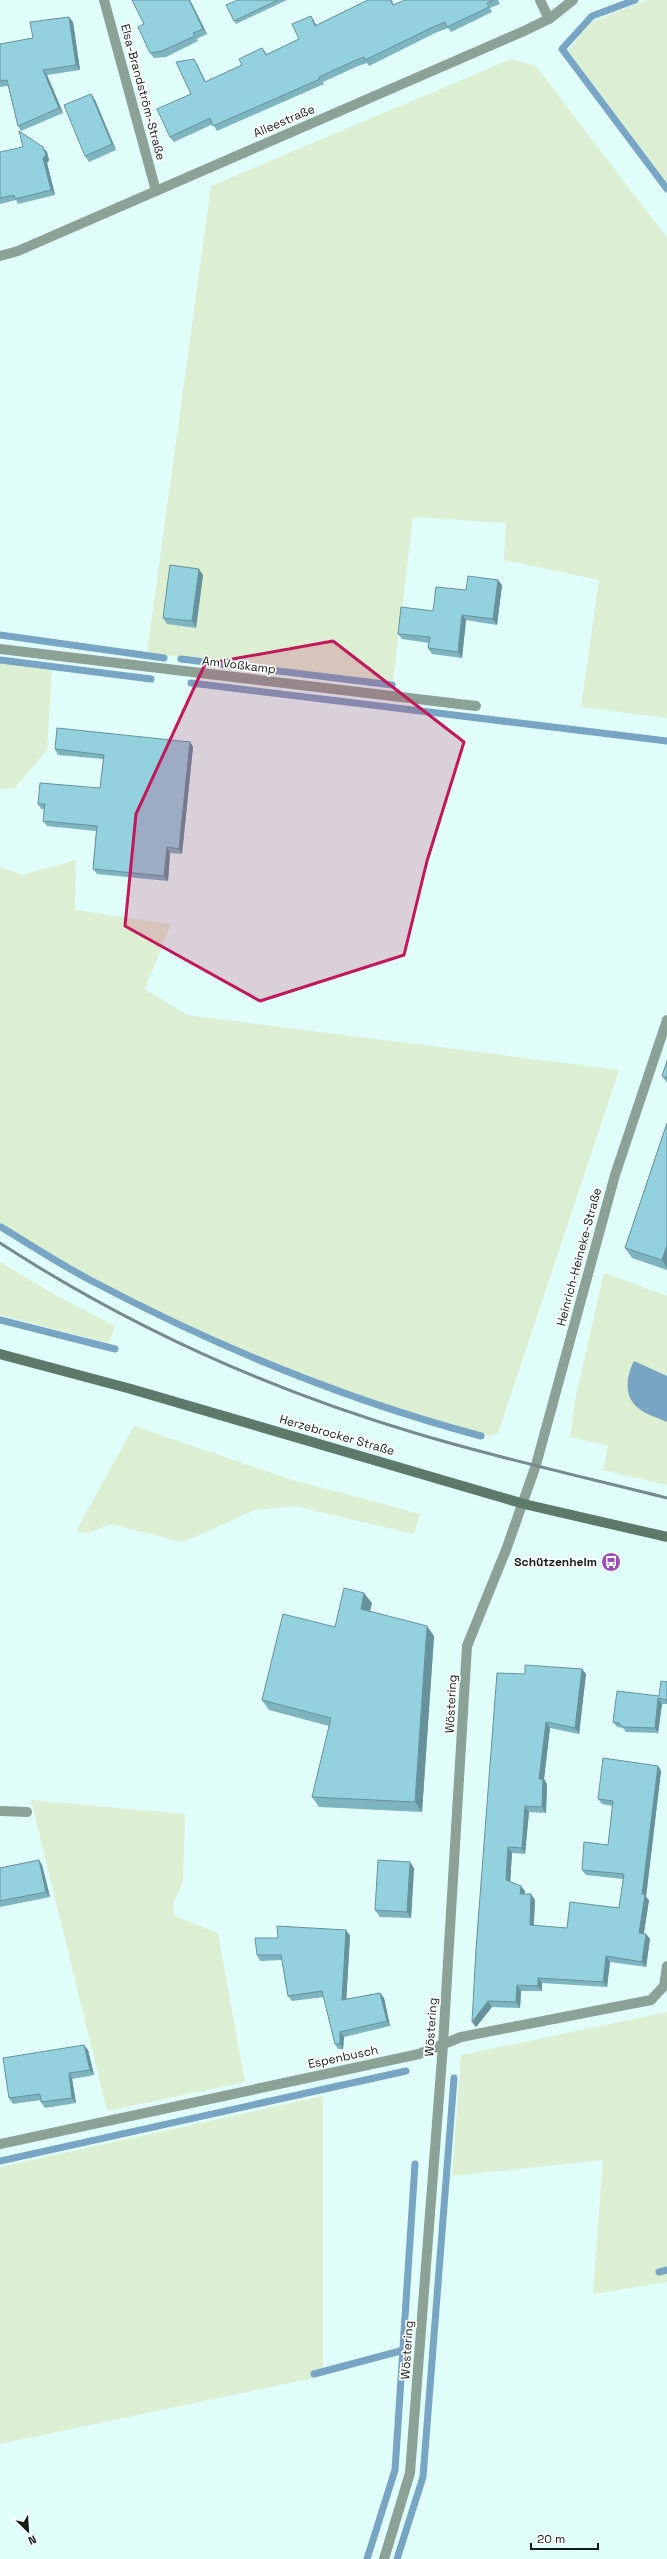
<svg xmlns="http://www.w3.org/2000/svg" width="667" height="2559" font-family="'Space Grotesk',sans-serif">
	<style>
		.green { fill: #dcefd2 }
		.water { fill: #79a5c4 }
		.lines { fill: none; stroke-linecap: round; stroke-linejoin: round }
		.stream { stroke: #79a5c4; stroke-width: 7 }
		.minor { stroke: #8da296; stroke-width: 10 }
		.secondary { stroke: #5b7a69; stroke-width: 10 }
		.rail { stroke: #768a88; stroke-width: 3 }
		.wall { fill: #7eb4c0 }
		.shaded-wall { fill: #67929c }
		.building { fill: #93d1df; stroke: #67929c }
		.marked { fill: #c2185b; fill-opacity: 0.2; stroke: #c2185b; stroke-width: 3; stroke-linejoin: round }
		.labels { text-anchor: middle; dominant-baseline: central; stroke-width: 3.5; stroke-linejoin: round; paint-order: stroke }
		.street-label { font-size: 12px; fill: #101b1a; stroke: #fff }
		.poi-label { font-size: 12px; font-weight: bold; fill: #101b1a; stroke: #fff; text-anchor: end }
	</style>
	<rect width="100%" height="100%" fill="#e0fefa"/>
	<g class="green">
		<polygon points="648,0 667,0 667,183 568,51 591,22"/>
		<polygon points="511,59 536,66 667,238 667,718 581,707 599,580 504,560 506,523 413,517 393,682 147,653 211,186"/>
		<polygon points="0,663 52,669 47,750 14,789 0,789"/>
		<path d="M 76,860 L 75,910 L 171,924 L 145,989 L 187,1015 L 619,1070 L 498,1433 L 489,1436 C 352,1397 220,1345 93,1279 C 62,1262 31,1242 0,1223 L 0,867 L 23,875 Z"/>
		<polygon points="0,1262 55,1295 115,1326 109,1343 0,1315"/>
		<polygon points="604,1273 667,1296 667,1485 603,1470 608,1446 570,1437 575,1400"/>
		<polygon points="134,1426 289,1479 420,1514 414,1534 295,1506 255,1510 183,1542 110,1524 88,1533 76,1531"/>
		<polygon points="31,1800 185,1814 183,1882 173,1903 175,1916 218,1933 245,2082 107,2111"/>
		<polygon points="667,2012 667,2282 593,2294 603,2160 452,2176 461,2055"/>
		<polygon points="323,2096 323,2376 0,2444 0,2167"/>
	</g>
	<path class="water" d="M 634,1361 L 667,1376 L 667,1422 C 658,1418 644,1414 637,1407 C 623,1395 627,1374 634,1361 Z"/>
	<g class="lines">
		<g class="stream">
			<polyline points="635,0 592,16 562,49 667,189"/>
			<polyline points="0,635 164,658"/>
			<polyline points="181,659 392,685"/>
			<polyline points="0,660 151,679"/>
			<polyline points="191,683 667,741"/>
			<path d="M 1,1227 C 31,1245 61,1265 92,1281 C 215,1346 346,1400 481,1436"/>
			<polyline points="0,1320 115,1349"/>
			<polyline points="0,2161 406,2071"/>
			<polyline points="659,2272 667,2270"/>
			<polyline points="314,2374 404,2350"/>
			<polyline points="367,2559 395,2470 415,2164"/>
			<polyline points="397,2559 423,2477 454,2078"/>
		</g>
		<g class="minor">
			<polyline points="104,0 156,191"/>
			<polyline points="540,0 549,19"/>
			<polyline points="0,256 18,251 524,31 549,19 573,0"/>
			<polyline points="0,649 476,706"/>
			<polyline points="0,1811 27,1812"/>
			<polyline points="0,2144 419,2054 461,2037 651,2000 664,1986 667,1966"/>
			<polyline points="384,2559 410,2473 443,2045 467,1646 506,1550 536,1465 615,1175 667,1020"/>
		</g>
		<polyline class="secondary" points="0,1354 131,1389 524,1504 667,1537"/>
		<path class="rail" d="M 0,1243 C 128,1326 270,1390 415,1433 C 498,1458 583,1477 667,1498"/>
	</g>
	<g class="wall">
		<polygon points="132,0 190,0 207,34 197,39 198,41 166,57 154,58 150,53 144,24"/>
		<polygon points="238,0 287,0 236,24 234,21"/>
		<polygon points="368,0 392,0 394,5 405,0 498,0 500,4 490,8 492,12 451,32 448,28 435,33 369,66 367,63 358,66 323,82 324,84 217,131 213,124 174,142 170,137 191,94 197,64 206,82 242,65 262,48 267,54 299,39 311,16 316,25"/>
		<polygon points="69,17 73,22 80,70 47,75 63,113 21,131 18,126 8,86 0,87 0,44 33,38"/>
		<polygon points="91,94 95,100 116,150 89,162 85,156"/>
		<polygon points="0,152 47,152 49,160 47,163 55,195 18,204 16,200 0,204"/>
		<polygon points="203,575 196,628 167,624 163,618"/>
		<polygon points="502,585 497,625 466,620 462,658 432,654 428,648 429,643 402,639 398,634 466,590"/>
		<polygon points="190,742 193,747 182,854 170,853 168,881 97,874 93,869 96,831 47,826 43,821 44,809 41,809 38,804 100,788 103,759 58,755 55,749"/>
		<polygon points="667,1061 667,1083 662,1076"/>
		<polygon points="667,1123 667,1270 632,1258 625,1248"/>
		<polygon points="372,1603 370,1611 434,1636 422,1812 319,1807 312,1797 329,1726 269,1710 262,1700 335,1627"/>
		<polygon points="582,1669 586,1674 579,1734 550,1728 544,1779 547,1784 546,1813 529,1812 525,1854 512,1853 510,1882 521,1886 525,1891 524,1894 535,1900 534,1926 567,1928 619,1908 623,1879 586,1875 582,1870 608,1845 613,1806 602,1804 598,1799 658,1766 661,1771 646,1897 649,1900 644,1933 650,1939 646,1967 610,1962 607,1987 542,1983 542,1991 521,1991 520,2008 492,2007 476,2027 525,1674"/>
		<polygon points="667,1682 667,1704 662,1704 658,1733 626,1732 623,1728 617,1727 613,1722 659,1696"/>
		<polygon points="39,1860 42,1865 50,1897 0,1907 0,1868"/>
		<polygon points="414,1868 411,1918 380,1917 375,1910"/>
		<polygon points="346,1930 350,1936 346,1999 380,1993 384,1998 390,2026 344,2037 343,2049 338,2049 335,2044 324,1997 292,2001 288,1996 282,1960 260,1961 257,1955 278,1938"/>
		<polygon points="88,2050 94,2075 72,2079 76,2103 45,2108 41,2102 41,2100 13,2104 9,2098"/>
	</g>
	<g class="shaded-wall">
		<polygon points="189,0 190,0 207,34 203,29"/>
		<polygon points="311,16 314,21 319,31 315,26"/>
		<polygon points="69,17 73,22 80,70 76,65"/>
		<polygon points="194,59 197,64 208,88 205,82"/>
		<polygon points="43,70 47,75 63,113 59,108"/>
		<polygon points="91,94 95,100 116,150 112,144"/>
		<polygon points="43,147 47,152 49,160 47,163 55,195 51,190 43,158"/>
		<polygon points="199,569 203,575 196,628 192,621"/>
		<polygon points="498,580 502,585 497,625 493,619"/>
		<polygon points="462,615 466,620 462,658 458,652"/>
		<polygon points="190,742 193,747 182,854 179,849"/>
		<polygon points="167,847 170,853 168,881 164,876"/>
		<polygon points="667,1245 667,1268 662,1260"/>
		<polygon points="364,1593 372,1603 368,1619 361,1609"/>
		<polygon points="427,1626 434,1636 422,1812 415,1802"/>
		<polygon points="582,1669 586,1674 579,1734 575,1728"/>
		<polygon points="658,1698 662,1704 658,1733 655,1728"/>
		<polygon points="546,1722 550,1728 544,1779 547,1784 546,1813 542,1807 539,1779"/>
		<polygon points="658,1766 661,1771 646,1897 649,1900 643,1938 639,1933 642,1894"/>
		<polygon points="525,1806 529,1812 525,1854 522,1848"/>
		<polygon points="508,1847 512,1853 510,1886 506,1880"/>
		<polygon points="39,1860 42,1865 50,1897 46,1892"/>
		<polygon points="410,1862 414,1868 411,1918 407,1912"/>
		<polygon points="521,1886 525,1891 524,1899 520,1894"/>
		<polygon points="531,1894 535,1900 533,1931 530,1925"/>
		<polygon points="346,1930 350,1936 346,2006 342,2000"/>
		<polygon points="646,1934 650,1939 646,1967 642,1962"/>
		<polygon points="606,1956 610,1962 607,1987 603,1982"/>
		<polygon points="538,1978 542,1983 542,1991 538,1986"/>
		<polygon points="517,1985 521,1991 520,2008 516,2002"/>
		<polygon points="380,1993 384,1998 390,2026 387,2021"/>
		<polygon points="488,2001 492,2007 476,2027 472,2022"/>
		<polygon points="340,2032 344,2037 343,2049 340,2044"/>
		<polygon points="84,2045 88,2050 94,2075 90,2070"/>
		<polygon points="69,2073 72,2079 76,2103 72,2098"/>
	</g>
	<g class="building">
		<polygon points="132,0 189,0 203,29 193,33 195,36 162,51 150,53 138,27 144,24"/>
		<polygon points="238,0 278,0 234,21 226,5"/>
		<polygon points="368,0 390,0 393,5 405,0 494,0 487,3 489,7 447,27 445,22 431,28 365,60 364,57 354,61 319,77 320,79 213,126 210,118 170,137 157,109 191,94 176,62 194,59 205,82 242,65 239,59 262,48 266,55 299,39 292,24 311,16 315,26"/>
		<polygon points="69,17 76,65 43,70 59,108 18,126 7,80 0,81 0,44 33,38 30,22"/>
		<polygon points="91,94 112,144 85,156 64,105"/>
		<polygon points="19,131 43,147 46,155 43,158 51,190 15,199 14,195 0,198 0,152 23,147"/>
		<polygon points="170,565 199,569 192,621 163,618"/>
		<polygon points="468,576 498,580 493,619 462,615 458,652 428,648 430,637 398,634 401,607 433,611 436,587 466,590"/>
		<polygon points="57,728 190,742 179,849 167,847 164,876 93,869 97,826 43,821 45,804 38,804 40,783 100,788 104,755 55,749"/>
		<polygon points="667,1061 667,1078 662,1076"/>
		<polygon points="667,1123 667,1245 662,1260 625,1248"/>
		<polygon points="344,1588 364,1593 361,1609 427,1626 415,1802 312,1797 331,1718 262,1700 283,1614 335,1627"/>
		<polygon points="525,1665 582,1669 575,1728 546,1722 539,1779 543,1779 542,1807 525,1806 522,1848 508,1847 506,1880 521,1886 520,1894 531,1894 530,1925 567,1928 570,1902 619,1908 624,1874 582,1870 584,1842 608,1845 613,1801 598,1799 603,1758 658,1766 642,1894 645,1895 639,1933 646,1934 642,1962 606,1956 603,1982 538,1978 538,1986 517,1985 516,2002 488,2001 472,2022 476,1949 497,1673 525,1674"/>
		<polygon points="661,1681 667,1682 667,1700 658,1698 655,1728 623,1727 619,1723 613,1722 617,1691 659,1696"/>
		<polygon points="39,1860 46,1892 0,1901 0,1868"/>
		<polygon points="378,1860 410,1862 407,1912 375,1910"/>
		<polygon points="277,1926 346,1930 342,2000 380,1993 387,2021 340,2032 340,2044 335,2044 322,1991 288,1996 281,1955 257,1955 255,1938 278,1938"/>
		<polygon points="84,2045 90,2070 69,2073 72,2098 41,2102 40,2094 9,2098 3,2058"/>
	</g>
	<path class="marked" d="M 333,641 L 464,742 L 427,861 L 404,955 L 260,1001 L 125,926 L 136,814 L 205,664 Z"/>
	<defs>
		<g id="bus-disc" transform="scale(1)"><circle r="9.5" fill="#9e4bba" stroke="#fff"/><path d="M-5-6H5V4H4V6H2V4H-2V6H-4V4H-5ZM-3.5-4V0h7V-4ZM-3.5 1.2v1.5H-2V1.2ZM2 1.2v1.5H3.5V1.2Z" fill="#fff"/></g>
	</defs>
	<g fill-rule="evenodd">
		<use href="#bus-disc" x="611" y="1562"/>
	</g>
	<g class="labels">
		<g class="street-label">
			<text transform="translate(143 92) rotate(75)">Elsa-Brandström-Straße</text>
			<text transform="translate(284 121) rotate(-23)">Alleestraße</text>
			<text transform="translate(239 665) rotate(7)">Am Voßkamp</text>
			<text transform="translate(579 1257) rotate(-75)">Heinrich-Heineke-Straße</text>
			<text transform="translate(337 1435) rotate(16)">Herzebrocker Straße</text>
			<text transform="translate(451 1704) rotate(-87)">Wöstering</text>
			<text transform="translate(431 2027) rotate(-86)">Wöstering</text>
			<text transform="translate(343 2057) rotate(-12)">Espenbusch</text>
			<text transform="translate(407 2350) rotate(-86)">Wöstering</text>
		</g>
		<g class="poi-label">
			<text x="597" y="1562">Schützenheim</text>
		</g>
	</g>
	<g transform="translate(28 2531) rotate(155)" stroke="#ffffff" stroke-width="3" paint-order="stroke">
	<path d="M0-3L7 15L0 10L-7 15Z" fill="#101b1a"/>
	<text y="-6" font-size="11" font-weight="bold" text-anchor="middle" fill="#101b1a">N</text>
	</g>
	<path d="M531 2543v6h67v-6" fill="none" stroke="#101b1a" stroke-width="2"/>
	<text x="537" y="2543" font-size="12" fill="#101b1a" stroke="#ffffff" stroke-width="3" paint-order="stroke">20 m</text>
</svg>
